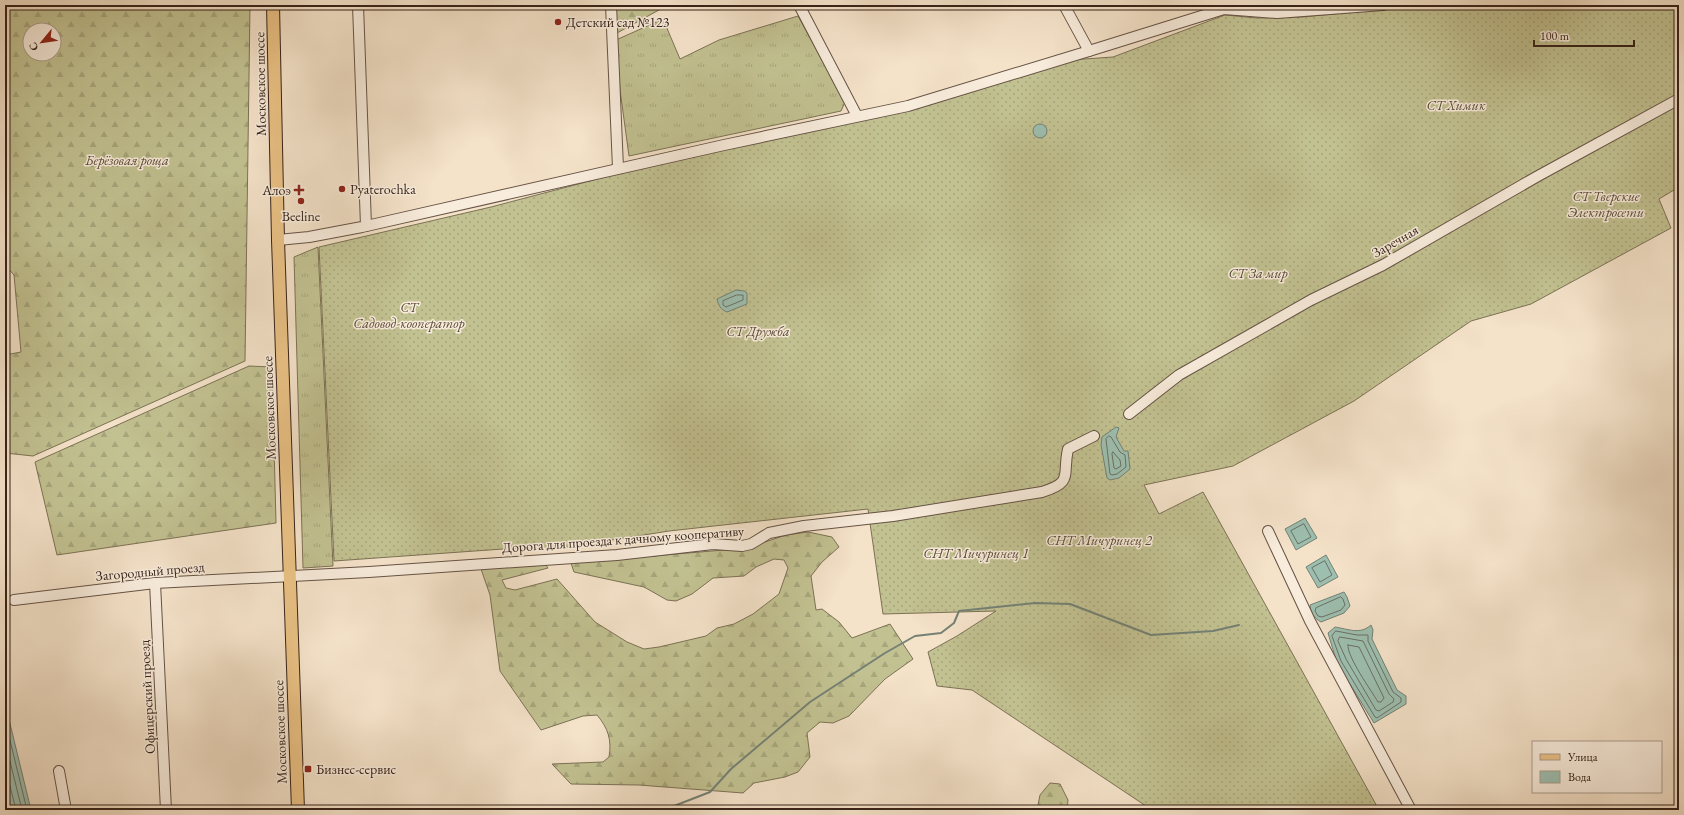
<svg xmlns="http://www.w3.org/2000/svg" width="1684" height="815" font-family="'EB Garamond',serif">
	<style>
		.grass { fill: url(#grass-tufts); stroke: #7c7255 }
		.forest { fill: url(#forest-firs); stroke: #7c7255; fill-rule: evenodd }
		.garden { fill: url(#garden-dots); stroke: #7c7255 }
		.water { fill: #9dbfb0; stroke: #748174 }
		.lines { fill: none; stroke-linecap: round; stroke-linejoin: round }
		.shore { stroke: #6a7164; stroke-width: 1 }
		.stream { stroke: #748174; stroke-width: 2 }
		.minor-casing { stroke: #665345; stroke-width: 12 }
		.major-casing { stroke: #372319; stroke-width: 14 }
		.minor { stroke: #f8ecdc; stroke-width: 10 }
		.major { stroke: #eac184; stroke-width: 12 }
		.poi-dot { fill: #8f2418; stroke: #f8ecdc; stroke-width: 1.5 }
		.labels { text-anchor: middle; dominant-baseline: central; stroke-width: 3; stroke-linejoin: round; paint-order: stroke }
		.poi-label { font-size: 14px; fill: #372319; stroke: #f8ecdc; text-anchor: start }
		.street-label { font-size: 14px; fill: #372319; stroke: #f8ecdc }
		.park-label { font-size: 14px; font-style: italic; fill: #5a4a37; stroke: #f8ecdc }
	</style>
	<defs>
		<pattern id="grass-tufts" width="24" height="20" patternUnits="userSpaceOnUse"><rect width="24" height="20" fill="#c2c191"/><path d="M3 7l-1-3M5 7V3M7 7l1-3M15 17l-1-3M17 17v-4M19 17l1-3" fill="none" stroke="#a7a67c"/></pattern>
		<pattern id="forest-firs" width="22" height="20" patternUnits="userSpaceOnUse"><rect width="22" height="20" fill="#c2c191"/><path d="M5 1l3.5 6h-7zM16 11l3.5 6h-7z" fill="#a7a67c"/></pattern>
		<pattern id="garden-dots" width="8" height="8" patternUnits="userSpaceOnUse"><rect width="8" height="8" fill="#c2c191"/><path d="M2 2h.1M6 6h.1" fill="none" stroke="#a7a67c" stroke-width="1.8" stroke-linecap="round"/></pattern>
	</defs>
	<rect width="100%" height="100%" fill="#f4e2c9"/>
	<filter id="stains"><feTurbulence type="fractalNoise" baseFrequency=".005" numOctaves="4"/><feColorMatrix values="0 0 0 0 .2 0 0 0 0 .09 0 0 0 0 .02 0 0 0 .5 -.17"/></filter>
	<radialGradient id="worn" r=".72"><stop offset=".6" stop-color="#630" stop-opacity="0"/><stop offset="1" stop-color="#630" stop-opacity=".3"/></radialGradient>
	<g class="grass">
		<polygon points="798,16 845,102 841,111 629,156 620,90 616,40 663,19 680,59 719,40"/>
		<polygon points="318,247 333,566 303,568 294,257"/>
		<polygon points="591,806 625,808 625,810 591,810"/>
	</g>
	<g class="forest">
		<path d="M 5,5 L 250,5 L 245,361 L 33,456 L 5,453 L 5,355 L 21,352 L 14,275 L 5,265 ZM 30,30 L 54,30 L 54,54 L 30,54 Z"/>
		<polygon points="616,5 668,5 617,33"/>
		<polygon points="249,366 272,367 276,523 57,555 35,462"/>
		<path d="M 808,532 L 832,537 L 839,547 L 822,562 L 811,576 L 816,610 L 822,609 L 839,622 L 852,638 L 890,624 L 913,659 L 885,679 L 849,716 L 833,723 L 820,722 L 807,733 L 810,757 L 798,772 L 785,777 L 754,783 L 743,793 L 639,785 L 571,784 L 552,764 L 603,762 L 609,757 C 612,740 608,728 597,715 L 583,716 L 541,730 L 500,671 L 490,595 L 481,569 L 545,564 L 548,568 L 502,580 L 506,588 L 515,590 L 557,579 L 595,622 L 627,642 L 644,649 L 659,647 L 706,636 L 717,628 L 734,624 L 753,614 L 779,594 L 788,568 L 784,560 L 774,559 L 756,567 L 744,576 L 713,578 L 692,594 L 676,601 L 667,600 L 644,587 L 574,572 L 571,563 L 747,548 L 786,535 Z"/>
		<polygon points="1050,783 1060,784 1068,800 1067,810 1037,810 1040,795"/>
	</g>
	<polygon class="garden" points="1433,5 1679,5 1679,187 1659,199 1671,228 1531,304 1471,321 1354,401 1233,466 1144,485 1159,514 1203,492 1379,810 1152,810 972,690 937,686 928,652 957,636 996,611 883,614 868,509 669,531 555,549 503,549 334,561 319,247 491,207 742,141 903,107 1055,61 1113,57 1225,15 1257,18 1301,17"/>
	<g class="water">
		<circle cx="1040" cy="131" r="7"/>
		<path d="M 736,290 L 744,291 L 747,293 L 747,304 L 727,312 C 720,309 719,306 717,299 Z"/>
		<polygon points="1116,427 1119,428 1116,437 1124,451 1128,451 1130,469 1119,478 1110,480 1107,478 1101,445 1102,437"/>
		<polygon points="1305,518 1317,538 1296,550 1285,529"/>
		<polygon points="1326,555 1338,577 1318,588 1306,567"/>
		<path d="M 1344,592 L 1347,597 L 1350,606 L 1344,613 L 1321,622 C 1314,618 1311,614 1310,605 Z"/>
		<path d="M 1371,625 L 1373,630 L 1372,639 L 1397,690 L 1406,696 L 1406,704 L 1374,723 L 1337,663 L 1328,633 L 1335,627 C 1348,629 1360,635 1371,625 Z"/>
		<polygon points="5,703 31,810 5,810"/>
	</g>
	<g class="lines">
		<g class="shore">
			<polygon points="737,295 743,295 743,300 726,307 723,305 723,301"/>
			<polygon points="1109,436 1111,437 1120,452 1125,455 1126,467 1117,474 1112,475 1110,474 1106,439"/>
			<polygon points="1113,452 1120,460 1121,466 1116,469 1114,468 1112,454"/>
			<polygon points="1304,524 1311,537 1298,544 1291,531"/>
			<polygon points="1325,561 1332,575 1320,582 1312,568"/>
			<polygon points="1341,597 1343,599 1345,605 1341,610 1322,617 1318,616 1315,611 1316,608"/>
			<polygon points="1336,631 1357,635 1368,635 1368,641 1393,692 1401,698 1401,702 1377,718 1375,717 1341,661 1332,636"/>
			<polygon points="1340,637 1363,641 1389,694 1394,699 1393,702 1379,711 1376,710 1346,659 1338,641"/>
			<path d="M 1348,645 L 1359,647 L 1384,698 L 1381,702 L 1378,702 C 1371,690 1347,657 1348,645 Z"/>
			<polyline points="5,720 27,810"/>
			<polyline points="5,741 22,810"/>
			<polyline points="5,766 16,810"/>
		</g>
		<polyline class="stream" points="657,810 674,806 710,792 731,769 810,702 885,653 915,636 941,633 954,623 959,611 1035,603 1070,604 1151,635 1213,631 1239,625"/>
		<g class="minor-casing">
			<g id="minor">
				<polyline points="358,5 366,226"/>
				<polyline points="611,5 618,168"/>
				<polyline points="799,5 857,116"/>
				<polyline points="1089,51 1224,9 1277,13 1383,5"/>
				<polyline points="278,240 309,237 362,227 724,145 908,106 1089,51 1064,5"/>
				<polyline points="1129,414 1179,375 1311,300 1383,265 1538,176 1679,99"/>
				<polyline points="1268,531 1310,621 1411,810"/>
				<polyline points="155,583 166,810"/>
				<path d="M 14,600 L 155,583 L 369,572 L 617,555 L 713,544 L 742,546 L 751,544 L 769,533 L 804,526 L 893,516 L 1042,492 C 1074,482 1062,476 1068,449 L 1094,436"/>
				<polyline points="59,771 66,810"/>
			</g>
		</g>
		<g class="major-casing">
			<polyline id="major" points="273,5 278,240 298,810"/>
		</g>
		<use href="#minor" class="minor"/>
		<use href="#major" class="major"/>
	</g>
	<g class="poi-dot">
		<circle cx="558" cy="22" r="4"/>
		<circle cx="342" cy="189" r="4"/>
		<path d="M297 184h4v4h4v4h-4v4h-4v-4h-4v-4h4z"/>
		<circle cx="301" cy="201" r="4"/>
		<rect x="304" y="765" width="8" height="8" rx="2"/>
	</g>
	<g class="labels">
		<g class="poi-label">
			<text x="566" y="22">Детский сад №123</text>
			<text x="350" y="189">Pyaterochka</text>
			<text x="291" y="190" text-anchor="end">Алоэ</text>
			<text x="301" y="216" text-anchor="middle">Beeline</text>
			<text x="316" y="769">Бизнес-сервис</text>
		</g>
		<g class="street-label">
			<text transform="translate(260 84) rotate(-91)">Московское шоссе</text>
			<text transform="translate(1395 241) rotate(-30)">Заречная</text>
			<text transform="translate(269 408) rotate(-92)">Московское шоссе</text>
			<text transform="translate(623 539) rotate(-4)">Дорога для проезда к дачному кооперативу</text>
			<text transform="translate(150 571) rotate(-5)">Загородный проезд</text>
			<text transform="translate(147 697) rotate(-93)">Офицерский проезд</text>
			<text transform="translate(280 732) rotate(-92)">Московское шоссе</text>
		</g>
		<g class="park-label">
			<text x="1456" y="105">СТ Химик</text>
			<text x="127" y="160">Берёзовая роща</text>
			<text x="1606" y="196">СТ Тверские<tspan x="1606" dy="16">Электросети</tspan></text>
			<text x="1258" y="273">СТ За мир</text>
			<text x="409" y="307">СТ<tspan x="409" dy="16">Садовод-кооператор</tspan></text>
			<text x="758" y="331">СТ Дружба</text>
			<text x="1099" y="540">СНТ Мичуринец 2</text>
			<text x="976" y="553">СНТ Мичуринец 1</text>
		</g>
	</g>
	<rect width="1684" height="815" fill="none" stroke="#f4e2c9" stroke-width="20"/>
	<rect x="6" y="6" width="1672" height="803" fill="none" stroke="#372319" stroke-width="2"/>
	<rect x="10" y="10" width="1664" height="795" fill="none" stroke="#372319"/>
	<rect x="1532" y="741" width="130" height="52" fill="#f8ecdc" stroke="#ab9c8e"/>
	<rect x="1540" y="754" width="20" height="6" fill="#eac184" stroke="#ab9c8e"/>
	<text x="1568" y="761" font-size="12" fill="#372319">Улица</text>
	<rect x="1540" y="771" width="20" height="12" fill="#9dbfb0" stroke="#ab9c8e"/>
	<text x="1568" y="781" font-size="12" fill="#372319">Вода</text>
	<g transform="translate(42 42) rotate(241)"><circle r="19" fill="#f8ecdc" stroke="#ab9c8e"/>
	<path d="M0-3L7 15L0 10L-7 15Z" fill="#8f2418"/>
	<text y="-6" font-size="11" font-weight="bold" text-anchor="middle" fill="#372319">С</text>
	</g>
	<path d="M1534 40v6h100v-6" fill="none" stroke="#372319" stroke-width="2"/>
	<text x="1540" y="40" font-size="12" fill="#372319" stroke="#f8ecdc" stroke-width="3" paint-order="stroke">100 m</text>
	<rect width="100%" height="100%" filter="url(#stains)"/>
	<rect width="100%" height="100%" fill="url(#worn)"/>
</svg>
